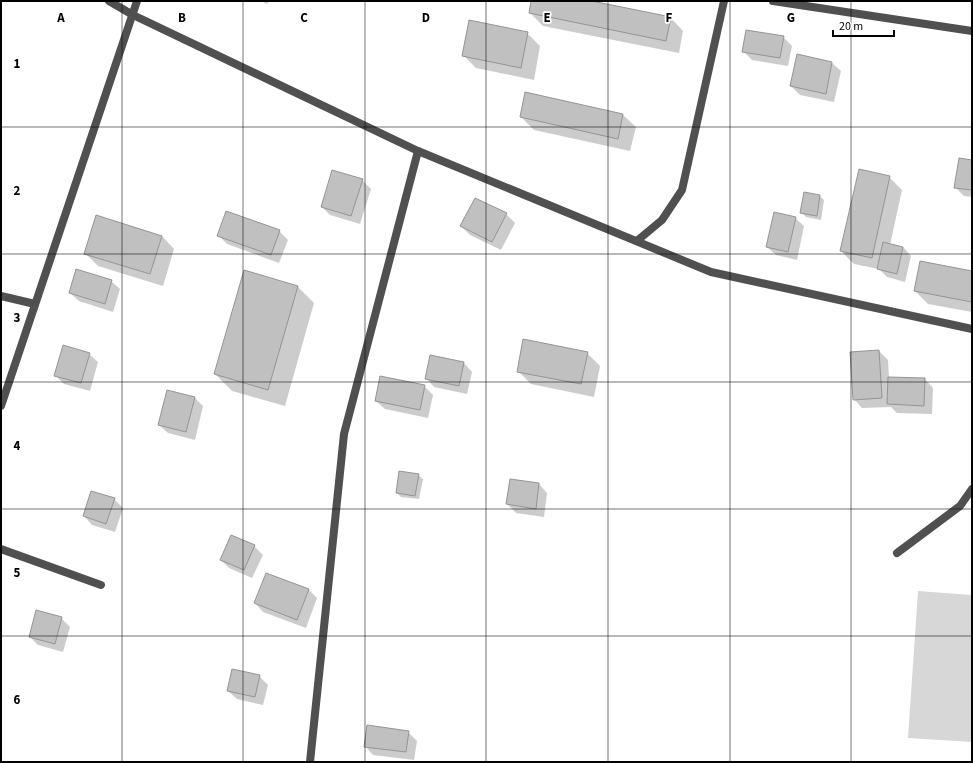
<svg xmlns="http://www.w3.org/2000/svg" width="973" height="763" font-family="'Source Sans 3',sans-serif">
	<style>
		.green { fill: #d7d7d7 }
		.shadow { fill: #0003 }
		.building { fill: #c0c0c0; stroke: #949494 }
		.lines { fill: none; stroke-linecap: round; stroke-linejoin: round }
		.service { stroke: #505050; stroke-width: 8 }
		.minor { stroke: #505050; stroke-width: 8 }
		.grid { fill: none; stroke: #000; stroke-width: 1; stroke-opacity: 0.55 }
		.grid-label { font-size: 13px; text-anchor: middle; font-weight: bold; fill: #000; stroke: #fff; stroke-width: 3.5; stroke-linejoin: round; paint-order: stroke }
	</style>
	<rect width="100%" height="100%" fill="#fff"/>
	<polygon class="green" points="918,591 972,595 972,742 908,738"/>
	<g class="shadow">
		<polygon points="261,1 269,1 267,4"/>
		<polygon points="532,1 587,1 671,18 683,31 679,53 543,26 530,13"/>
		<polygon points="527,33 540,46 534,80 476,68 463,55"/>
		<polygon points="783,37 792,46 788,66 752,60 743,51"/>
		<polygon points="798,55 832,63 841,71 834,102 800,95 791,86"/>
		<polygon points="623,115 636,127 630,151 534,130 521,117"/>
		<polygon points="972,161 972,197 964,196 955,187"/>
		<polygon points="889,177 902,190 890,245 903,247 911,256 905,282 887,277 879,269 854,264 841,251"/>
		<polygon points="362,180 371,189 360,224 330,215 322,207"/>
		<polygon points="820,196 824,200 821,220 806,217 802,213"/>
		<polygon points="506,214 515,223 501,250 470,235 461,226"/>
		<polygon points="795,218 804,226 797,260 776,255 767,247"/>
		<polygon points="279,231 288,240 279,263 227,244 218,235"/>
		<polygon points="162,236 174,249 163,286 98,266 85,253"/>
		<polygon points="972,272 972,312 928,304 915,291"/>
		<polygon points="111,281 120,289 113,312 79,301 70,293"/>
		<polygon points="298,287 314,303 285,406 232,391 215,374"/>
		<polygon points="879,351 888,360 889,378 925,379 933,388 932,414 897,413 891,407 862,408 854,399"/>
		<polygon points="587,353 600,366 594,397 531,384 518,371"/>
		<polygon points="89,354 98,362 90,391 64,384 55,375"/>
		<polygon points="464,363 472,372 467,394 434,387 426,378"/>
		<polygon points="424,386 433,395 428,418 385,409 376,401"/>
		<polygon points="194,397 203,406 195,440 168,433 159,425"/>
		<polygon points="418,475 423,479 419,499 401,497 397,493"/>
		<polygon points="539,484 547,493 544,517 516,513 507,504"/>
		<polygon points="114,499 123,508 115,532 92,525 84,516"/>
		<polygon points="254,546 263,555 252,578 229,568 221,560"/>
		<polygon points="309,590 317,598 306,628 263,612 255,603"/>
		<polygon points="61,618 70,627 63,652 38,645 30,637"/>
		<polygon points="259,676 268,685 263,705 237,699 228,691"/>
		<polygon points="408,732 417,741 414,760 373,755 365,746"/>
	</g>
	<g class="building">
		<polygon points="531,1 592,1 671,17 666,41 529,13"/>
		<polygon points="469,20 528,32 521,68 462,56"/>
		<polygon points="746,30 784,36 780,58 742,52"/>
		<polygon points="797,54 832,62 826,94 790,86"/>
		<polygon points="525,92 623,114 618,139 520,117"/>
		<polygon points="959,158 972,160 972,190 954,188"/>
		<polygon points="859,169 890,176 872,258 840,251"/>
		<polygon points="332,170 363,179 351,216 321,207"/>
		<polygon points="804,192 820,195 817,216 800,213"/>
		<polygon points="475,198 507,213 492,242 460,226"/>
		<polygon points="226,211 280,230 271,255 217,236"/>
		<polygon points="774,212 796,217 788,252 766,247"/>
		<polygon points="96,215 162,236 150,274 84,254"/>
		<polygon points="883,242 903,247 897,274 877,269"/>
		<polygon points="920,261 972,271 972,302 914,291"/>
		<polygon points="76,269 112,280 105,304 69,293"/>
		<polygon points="244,270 298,286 268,390 214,374"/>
		<polygon points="523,339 588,352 581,384 517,372"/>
		<polygon points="63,345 90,353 81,383 54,376"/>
		<polygon points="879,350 882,398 853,400 850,352"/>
		<polygon points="430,355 464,362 459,386 425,379"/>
		<polygon points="380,376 425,385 420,410 375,401"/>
		<polygon points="888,377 925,378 924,406 887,404"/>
		<polygon points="167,390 195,397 186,432 158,425"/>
		<polygon points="399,471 419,474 415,496 396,493"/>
		<polygon points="510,479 539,483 536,509 506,504"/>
		<polygon points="91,491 115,498 106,524 83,516"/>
		<polygon points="231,535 255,545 244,570 220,560"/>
		<polygon points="266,573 309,589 297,620 254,603"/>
		<polygon points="36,610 62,617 55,644 29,637"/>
		<polygon points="232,669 260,675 255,697 227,691"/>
		<polygon points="367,725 409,731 406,752 364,747"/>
	</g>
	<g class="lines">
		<g class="service">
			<polyline points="1,296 35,304"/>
			<polyline points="897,553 960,506 972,489"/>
		</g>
		<g class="minor">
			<polyline points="109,1 133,15 418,151 711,272 972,329"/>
			<polyline points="773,1 972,31"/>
			<polyline points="638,240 662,220 682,190 724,1"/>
			<polyline points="1,406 137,1"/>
			<polyline points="1,549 101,585"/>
			<polyline points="310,762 344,434 418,151"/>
		</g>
	</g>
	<path class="grid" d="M 122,1 L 122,762M 243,1 L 243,762M 365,1 L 365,762M 486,1 L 486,762M 608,1 L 608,762M 730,1 L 730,762M 851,1 L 851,762M 1,127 L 972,127M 1,254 L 972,254M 1,382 L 972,382M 1,509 L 972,509M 1,636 L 972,636"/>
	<g class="grid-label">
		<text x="61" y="22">A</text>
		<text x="182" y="22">B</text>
		<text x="304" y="22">C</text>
		<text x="426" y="22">D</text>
		<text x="547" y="22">E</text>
		<text x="669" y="22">F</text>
		<text x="791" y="22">G</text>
		<text x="17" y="68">1</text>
		<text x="17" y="195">2</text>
		<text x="17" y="322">3</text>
		<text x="17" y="450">4</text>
		<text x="17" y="577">5</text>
		<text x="17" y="704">6</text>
	</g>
	<rect width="973" height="763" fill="none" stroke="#000000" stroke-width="4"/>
	<path d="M833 30v6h61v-6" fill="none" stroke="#000000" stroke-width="2"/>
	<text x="839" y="30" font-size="12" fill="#000000" stroke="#ffffff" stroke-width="3" paint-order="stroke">20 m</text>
</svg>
